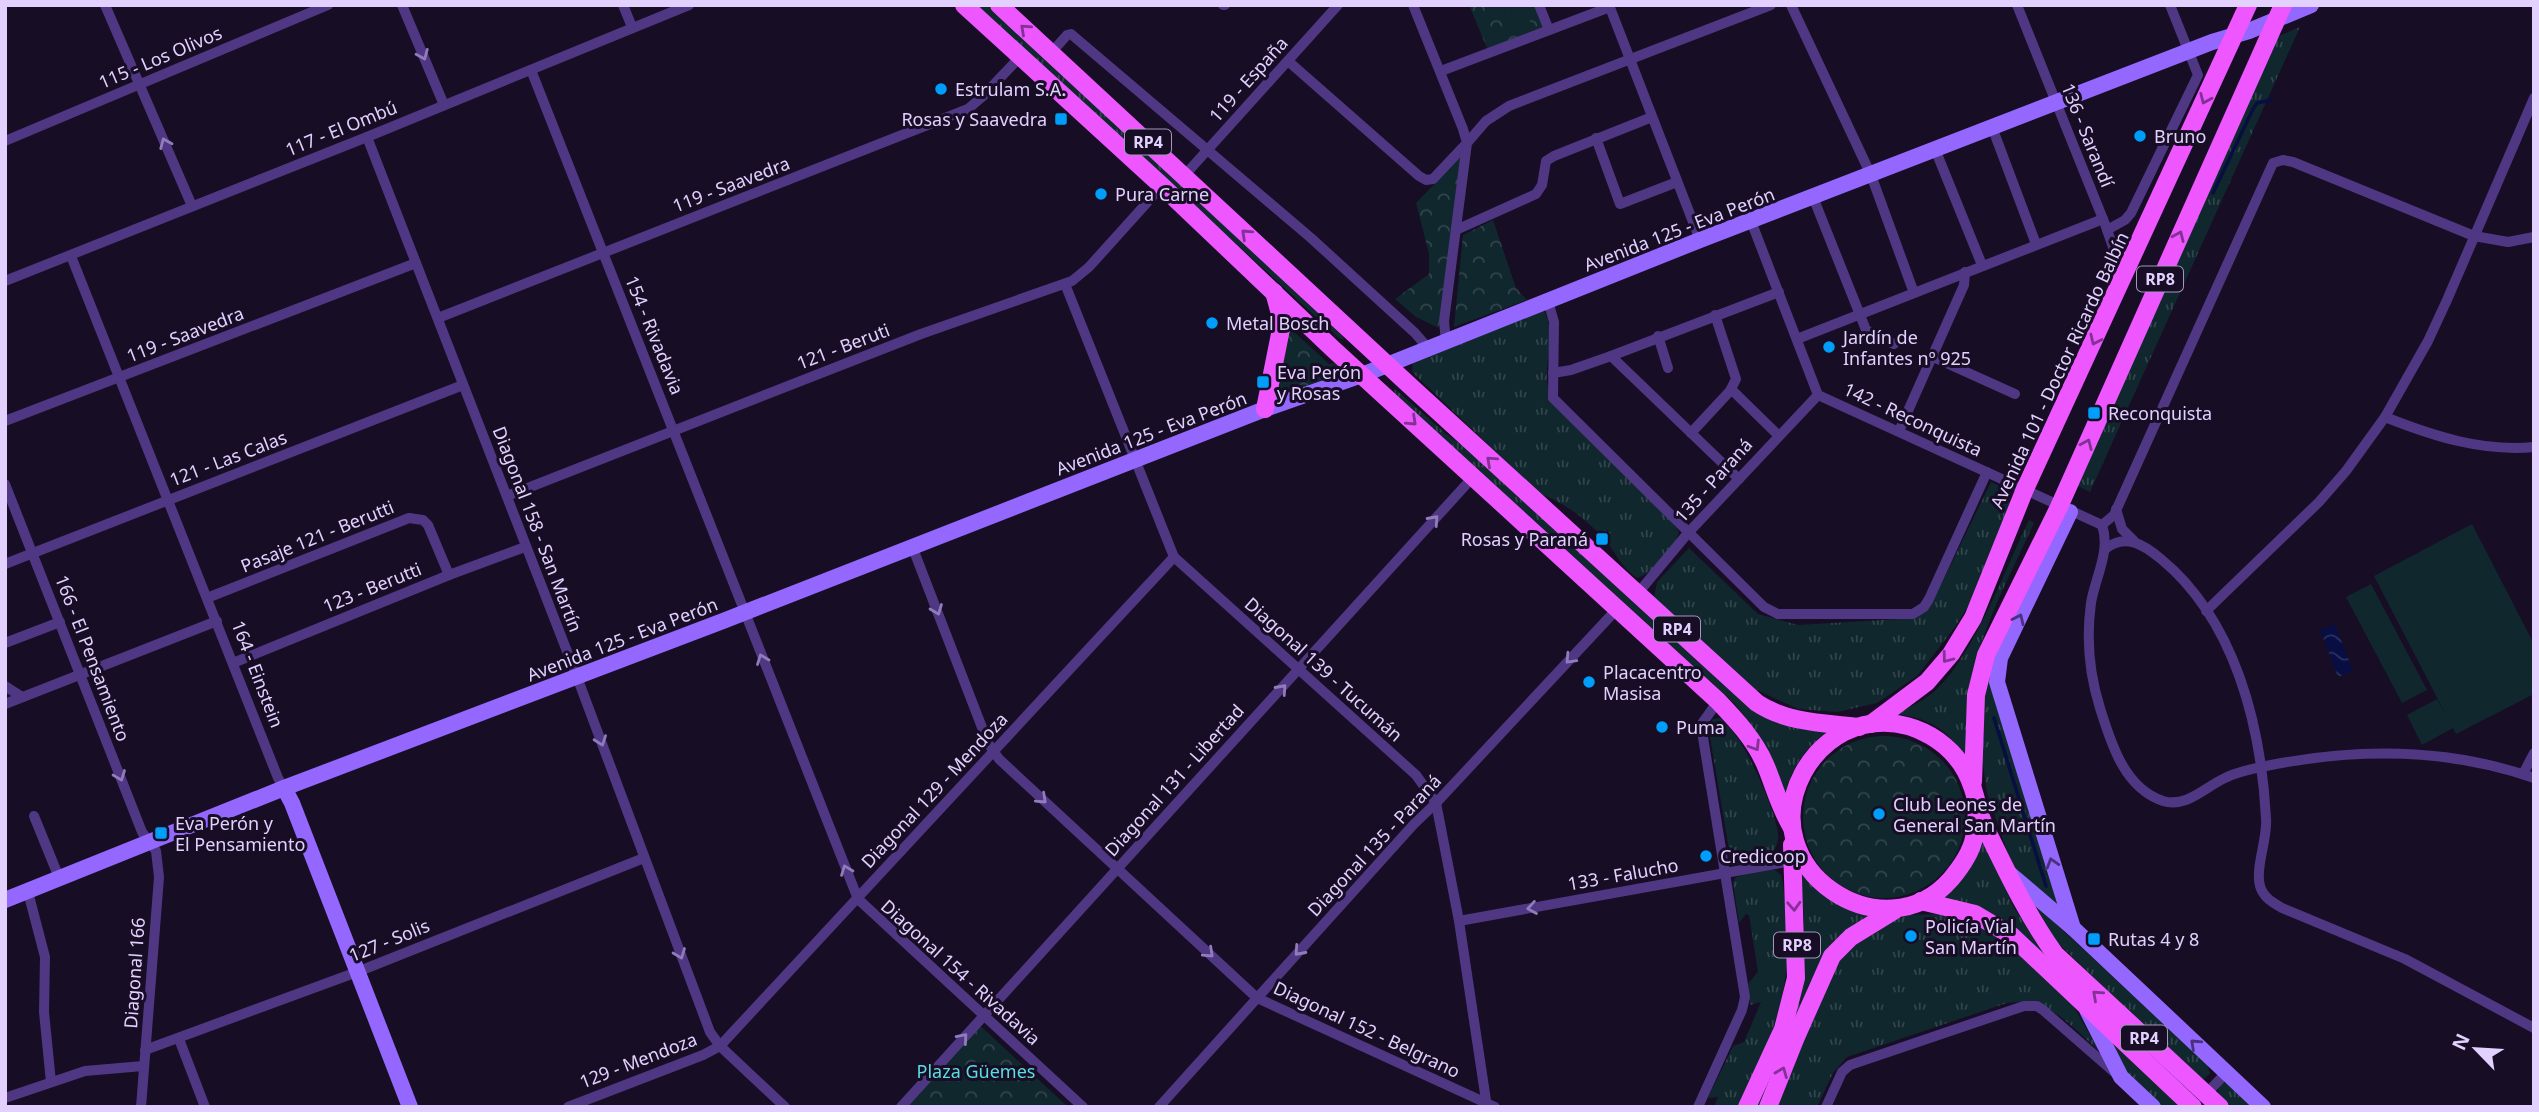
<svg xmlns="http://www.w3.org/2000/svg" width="2539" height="1112" font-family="'Noto Sans',sans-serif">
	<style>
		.grass { fill: url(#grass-tufts) }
		.forest { fill: url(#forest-crowns) }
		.garden { fill: #10272e }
		.water { fill: url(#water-waves) }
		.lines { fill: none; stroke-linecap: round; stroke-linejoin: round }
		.stream { stroke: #080e42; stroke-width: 3.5 }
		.street { stroke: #4f3784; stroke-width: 10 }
		.secondary { stroke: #9467ff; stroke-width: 16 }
		.primary { stroke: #ee57ff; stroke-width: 18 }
		.oneway { stroke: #823292 }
		.oneway2 { stroke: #917cbb }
		.oneway3 { stroke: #49317c }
		.poi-dot { fill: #009efb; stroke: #170d24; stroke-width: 2.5 }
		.labels { text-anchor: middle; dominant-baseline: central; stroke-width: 6; stroke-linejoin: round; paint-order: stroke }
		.shield { fill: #170d24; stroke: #a596bd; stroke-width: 2 }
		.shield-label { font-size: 16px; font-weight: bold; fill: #e2d0ff }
		.street-label { font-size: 18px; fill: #e2d0ff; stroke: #170d24 }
		.poi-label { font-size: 18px; fill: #e2d0ff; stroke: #170d24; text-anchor: start }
		.park-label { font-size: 18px; fill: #59dfe2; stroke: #170d24 }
	</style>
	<defs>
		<pattern id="grass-tufts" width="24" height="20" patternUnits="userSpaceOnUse" patternTransform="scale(1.75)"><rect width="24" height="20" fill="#10272e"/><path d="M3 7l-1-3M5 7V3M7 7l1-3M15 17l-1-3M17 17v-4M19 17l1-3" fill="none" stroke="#32454d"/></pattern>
		<pattern id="forest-crowns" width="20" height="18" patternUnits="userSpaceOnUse" patternTransform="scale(1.75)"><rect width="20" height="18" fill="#10272e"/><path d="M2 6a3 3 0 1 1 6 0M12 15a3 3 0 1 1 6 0" fill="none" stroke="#32454d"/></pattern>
		<pattern id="water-waves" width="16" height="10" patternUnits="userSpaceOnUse" patternTransform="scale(1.75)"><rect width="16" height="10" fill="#080e42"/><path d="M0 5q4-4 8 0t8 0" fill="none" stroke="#2c305e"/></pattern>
	</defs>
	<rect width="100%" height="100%" fill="#170d24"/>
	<g class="grass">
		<polygon points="976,5 987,5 1307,298 1342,335 1344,340 1339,338"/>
		<polygon points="2300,27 2090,492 2076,485 2277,37"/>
		<path d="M 1544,311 C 1560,341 1535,376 1555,404 L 1666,513 L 1679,532 C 1675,547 1653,574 1637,578 C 1622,567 1619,559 1609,545 C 1591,522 1565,503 1539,493 L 1412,372 L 1413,360 Z"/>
		<path d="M 1394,388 L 1445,433 L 1472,452 L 1777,720 L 1800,729 L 1828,731 C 1804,750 1788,769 1787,800 C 1776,763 1759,733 1734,703 L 1395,394 Z"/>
		<polygon points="1991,482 2008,490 2003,499 2012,504 1970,603 1955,627 1917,676 1877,703 1837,712 1798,709 1755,689 1654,598 1657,582 1689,548 1758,614 1798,625 1917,618 1930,605 1937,593"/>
		<path d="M 2029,520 L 2034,523 C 2005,587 1968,651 1966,723 C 1966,736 1967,749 1967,761 C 1950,731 1932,719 1897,714 C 1911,706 1926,700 1938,688 C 1976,650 2005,569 2029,520 Z"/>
		<polygon points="1996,658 2059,903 2056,906 2012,865 1987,793 1981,750 1982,690"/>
		<path d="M 1721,718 C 1727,725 1733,732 1739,740 C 1750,756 1781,821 1778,840 C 1777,848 1769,858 1762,860 C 1752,863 1739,867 1731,862 L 1708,725 L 1713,719 Z"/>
		<polygon points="1982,837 2014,908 2040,945 2188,1089 2186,1090 2037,952 1942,898 1955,886"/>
		<path d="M 1766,869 L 1775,870 L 1781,875 L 1783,885 C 1785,906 1789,928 1788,949 C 1786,1009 1764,1054 1739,1107 L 1714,1107 L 1718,1097 L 1708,1098 L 1733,1046 L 1744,1042 L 1761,1002 L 1750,1005 L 1748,984 L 1758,972 L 1749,915 L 1746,914 L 1739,923 L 1733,882 L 1736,877 Z"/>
		<polygon points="1800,869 1822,892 1875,915 1828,948 1808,986 1787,1044 1760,1107 1755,1107 1801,984 1804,918"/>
		<polygon points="2027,897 2207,1064 2210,1073 2204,1079 2195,1075 2056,941"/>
		<path d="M 1937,914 L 1972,922 L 2006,942 L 2073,1005 L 2099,1051 C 2070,1025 2049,997 2007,1003 L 1847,1057 L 1833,1073 L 1817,1107 L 1774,1107 L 1841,951 L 1893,920 L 1909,915 Z"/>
		<polygon points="2109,1039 2175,1098 2178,1107 2164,1107 2124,1069"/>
		<polygon points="2221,1083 2227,1083 2256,1107 2231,1107 2219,1093 2217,1087"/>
	</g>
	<g class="forest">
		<polygon points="1469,5 1539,5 1549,30 1489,53"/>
		<polygon points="1461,157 1439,328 1416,317 1395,299 1429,274 1429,254 1416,203"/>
		<polygon points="1493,220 1516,288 1527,300 1454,327 1463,235"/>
		<polygon points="1290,323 1293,326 1292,330 1329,364 1335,363 1339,367 1336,375 1278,397 1274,396 1286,325"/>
		<circle cx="1884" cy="817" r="81"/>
		<polygon points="974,1020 1068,1107 894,1107"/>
	</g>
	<g class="garden">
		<polygon points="1506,5 1524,5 1533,30 1519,36"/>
		<polygon points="2472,524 2534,644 2534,694 2456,734 2453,728 2422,745 2407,715 2437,699 2446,715 2374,576"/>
		<polygon points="2371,584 2427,690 2402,703 2346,597"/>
	</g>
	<polygon class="water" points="2335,624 2353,671 2338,677 2320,630"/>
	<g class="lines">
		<g class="stream">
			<polyline points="2213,193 2253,109 2257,103 2271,100"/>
			<polyline points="1994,718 2046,886"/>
		</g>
		<g class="street">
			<polyline points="105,5 192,206"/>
			<polyline points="402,5 444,105"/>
			<polyline points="623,5 632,27"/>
			<polyline points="1223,5 1225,5"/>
			<polyline points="1539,5 1549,30"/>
			<polyline points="1609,5 1700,240"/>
			<polyline points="1791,5 1871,175 1914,293"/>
			<polyline points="2017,5 2105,224 2123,276"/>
			<polyline points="1051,53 1067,35 1071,34 1311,238 1415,333 1428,348"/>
			<polyline points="1288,61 1419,176 1426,180 1433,179 1467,143 1463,129 1413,5"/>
			<polyline points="531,70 858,899 1083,1107"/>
			<polyline points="1441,71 1610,7"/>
			<path d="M 2534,98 L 2447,300 L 2428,341 L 2385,417 C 2433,436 2482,452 2534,447"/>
			<polyline points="1992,127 2036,244"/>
			<polyline points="367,137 577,677 710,1032 720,1046 785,1107"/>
			<polyline points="1596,138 1620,204 1677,182"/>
			<polyline points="5,141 328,5"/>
			<polyline points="1935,149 1982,265"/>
			<polyline points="1184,176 1338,5"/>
			<polyline points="1813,197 1866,330 1894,344"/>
			<polyline points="1751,221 1818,395 2102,525"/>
			<polyline points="1456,230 1536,194 1542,185 1546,161 1554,156 1652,117"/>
			<polyline points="2107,230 2125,220 2131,213 2198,75 2170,5"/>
			<path d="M 2534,237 L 2508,242 L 2474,236 L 2293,162 L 2283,160 L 2273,163 L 2114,515 L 2102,525 C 2111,551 2095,578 2091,603 C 2086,639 2089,673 2100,708 C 2111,743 2124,788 2163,801 C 2187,808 2205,787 2225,778 C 2237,772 2249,770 2261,767 C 2352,748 2445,747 2534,778"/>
			<polyline points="71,256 278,778 284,788"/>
			<polyline points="5,281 367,137 689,5"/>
			<polyline points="1065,284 1174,557 1416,775 1436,803 1459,921 1487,1107"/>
			<polyline points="1548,301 1554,322 1553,398 1764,607 1778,614 1913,614 1924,607 1929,599 1987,472"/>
			<polyline points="438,318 968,109 982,97 1020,57"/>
			<polyline points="1658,336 1668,368"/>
			<polyline points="1797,339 2103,219"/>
			<polyline points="1446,342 1444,321 1467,143 1486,121 1509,106 1771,5"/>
			<polyline points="1611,356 1779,292"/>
			<polyline points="1933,357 2015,394"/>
			<polyline points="1553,373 1571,370 1611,356 1739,479"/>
			<polyline points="1730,391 1734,392 1778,435"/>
			<polyline points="5,421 416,263"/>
			<polyline points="1899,431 1964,285 1965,272"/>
			<polyline points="1691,433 1730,391 1736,379 1715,315"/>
			<polyline points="5,484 142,832 156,851 159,877 141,1107"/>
			<polyline points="507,496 921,334 1072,281 1089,267 1162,186"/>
			<polyline points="2116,509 2122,529 2134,541"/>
			<polyline points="912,546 988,743 999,759 1257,998 1495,1107"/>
			<path d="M 2105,549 C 2125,533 2143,544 2161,559 C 2235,620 2261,725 2266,818 C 2268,838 2255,867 2260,886 C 2263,897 2272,902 2282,908 L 2405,959 L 2534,1028"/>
			<polyline points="5,564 463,385"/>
			<polyline points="1638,593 1688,533 1818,395"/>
			<polyline points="207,598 409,518 423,520 428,525 449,575"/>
			<polyline points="2206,611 2319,502 2346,471 2385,417"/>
			<polyline points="5,643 60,622"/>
			<polyline points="233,663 449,575 525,547"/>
			<polyline points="5,686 22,697"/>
			<polyline points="5,704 217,621"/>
			<polyline points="2523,774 2534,753"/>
			<polyline points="34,816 60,880"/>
			<polyline points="28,892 45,957 44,1012 51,1082"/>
			<polyline points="1459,921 1792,861"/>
			<polyline points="179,1039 205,1107"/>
			<polyline points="145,1050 357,972 644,858"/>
			<polyline points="2203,1097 2226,1073"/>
			<polyline points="5,1098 85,1071 143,1066"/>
			<polyline points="568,1107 703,1055 720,1046 1174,557"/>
			<polyline points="901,1107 1473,477"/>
			<polyline points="1159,1107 1414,824 1436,803 1617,609"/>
			<polyline points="1698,1107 1742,1010 1745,997 1701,725 1718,701"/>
			<polyline points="1826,1107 1842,1072 1850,1065 2024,1006 2037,1006 2043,1010 2114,1072"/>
		</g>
		<g class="secondary">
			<polyline points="2070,512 2000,658 1997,682 2073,928"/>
			<polyline points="284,788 292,803 410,1107"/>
			<polyline points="2010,874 2073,928 2263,1107"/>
			<polyline points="5,900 284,788 723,621 1265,409 1362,375 1700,240 2212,42 2249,31 2311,5"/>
			<polyline points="2087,1010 2121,1077 2153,1107"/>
		</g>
		<g class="primary">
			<path d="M 964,5 L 1162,186 L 1333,349 L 1718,701 C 1736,720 1754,739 1765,764 C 1774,785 1779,806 1791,826"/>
			<path d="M 999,5 L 1408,384 L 1757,703 C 1787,723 1824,723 1859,727"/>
			<polyline points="1265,409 1281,329 1280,314 1274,292"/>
			<polyline points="1871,724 1927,682 1951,654 1973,618 2025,489 2248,5"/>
			<polyline points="1973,782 1976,695 1986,655 2059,507 2283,5"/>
			<path d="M 1977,811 C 1976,820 1976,829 1974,838 C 1971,853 1961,867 1951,879 C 1884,956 1752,870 1803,773 C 1816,749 1838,731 1864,725 C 1911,715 1959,743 1973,789 C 1978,804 1978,813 1986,829 C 2007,872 2027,915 2055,954 L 2220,1107"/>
			<polyline points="1921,901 1975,914 2012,936 2193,1107"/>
			<polyline points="1747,1107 1783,1029 1796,978 1792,845"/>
			<polyline points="1768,1107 1796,1037 1832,956 1851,937 1895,910"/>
		</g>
	</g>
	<defs><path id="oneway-chevron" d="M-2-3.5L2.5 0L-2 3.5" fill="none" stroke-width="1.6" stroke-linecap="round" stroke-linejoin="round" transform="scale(1.75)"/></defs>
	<g class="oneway">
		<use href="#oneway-chevron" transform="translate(1025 29) rotate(-138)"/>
		<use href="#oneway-chevron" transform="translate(2205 99) rotate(114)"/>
		<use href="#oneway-chevron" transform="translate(1246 234) rotate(-137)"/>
		<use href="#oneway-chevron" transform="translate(2179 236) rotate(-66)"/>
		<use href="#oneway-chevron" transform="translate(2095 340) rotate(115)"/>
		<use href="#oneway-chevron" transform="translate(1412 421) rotate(43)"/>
		<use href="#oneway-chevron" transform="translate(2087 444) rotate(-66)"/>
		<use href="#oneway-chevron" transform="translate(1491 461) rotate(-138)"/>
		<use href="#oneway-chevron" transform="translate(1947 658) rotate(127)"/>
		<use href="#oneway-chevron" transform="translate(1755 746) rotate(58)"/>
		<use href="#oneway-chevron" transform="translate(1794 906) rotate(87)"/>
		<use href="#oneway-chevron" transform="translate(2097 995) rotate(-138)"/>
		<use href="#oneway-chevron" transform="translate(1782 1072) rotate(-68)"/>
	</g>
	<g class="oneway2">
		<use href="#oneway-chevron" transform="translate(423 55) rotate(67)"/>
		<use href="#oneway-chevron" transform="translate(165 143) rotate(-113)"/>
		<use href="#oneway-chevron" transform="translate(1434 520) rotate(-48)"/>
		<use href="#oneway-chevron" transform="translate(937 610) rotate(69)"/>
		<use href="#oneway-chevron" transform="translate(762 659) rotate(-111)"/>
		<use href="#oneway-chevron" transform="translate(1570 659) rotate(133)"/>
		<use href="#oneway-chevron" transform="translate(1282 689) rotate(-48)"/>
		<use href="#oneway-chevron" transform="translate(601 741) rotate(70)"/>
		<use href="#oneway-chevron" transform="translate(120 776) rotate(69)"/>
		<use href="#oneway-chevron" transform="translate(1042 799) rotate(43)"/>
		<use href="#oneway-chevron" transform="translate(846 870) rotate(-111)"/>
		<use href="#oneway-chevron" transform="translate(1532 908) rotate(170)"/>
		<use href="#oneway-chevron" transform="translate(1299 951) rotate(132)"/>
		<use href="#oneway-chevron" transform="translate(1209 953) rotate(43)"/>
		<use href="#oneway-chevron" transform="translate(680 954) rotate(69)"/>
		<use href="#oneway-chevron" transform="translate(963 1038) rotate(-49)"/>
	</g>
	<g class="oneway3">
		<use href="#oneway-chevron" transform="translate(2019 619) rotate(-65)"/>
		<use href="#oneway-chevron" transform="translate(2052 863) rotate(-107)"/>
		<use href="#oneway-chevron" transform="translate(2195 1044) rotate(-137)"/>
	</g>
	<g class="poi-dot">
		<circle cx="941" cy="89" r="7"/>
		<rect x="1054" y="112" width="14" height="14" rx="3.5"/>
		<circle cx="2140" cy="136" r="7"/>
		<circle cx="1101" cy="194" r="7"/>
		<circle cx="1212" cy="323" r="7"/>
		<circle cx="1829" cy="347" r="7"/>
		<rect x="1256" y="375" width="14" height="14" rx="3.5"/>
		<rect x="2087" y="406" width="14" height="14" rx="3.5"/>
		<rect x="1595" y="532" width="14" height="14" rx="3.5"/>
		<circle cx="1589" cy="682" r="7"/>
		<circle cx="1662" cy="727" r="7"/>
		<circle cx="1879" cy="814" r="7"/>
		<rect x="154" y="826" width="14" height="14" rx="3.5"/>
		<circle cx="1706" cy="856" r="7"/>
		<circle cx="1911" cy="936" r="7"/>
		<rect x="2087" y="932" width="14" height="14" rx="3.5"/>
	</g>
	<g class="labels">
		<g class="shield">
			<rect x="1125" y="129.5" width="46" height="25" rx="5"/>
			<rect x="2137" y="266.5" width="46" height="25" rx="5"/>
			<rect x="1654" y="616.5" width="46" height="25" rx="5"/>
			<rect x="1774" y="932.5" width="46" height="25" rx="5"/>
			<rect x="2121" y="1025.5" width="46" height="25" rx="5"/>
		</g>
		<g class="shield-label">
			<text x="1148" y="142">RP4</text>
			<text x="2160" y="279">RP8</text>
			<text x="1677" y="629">RP4</text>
			<text x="1797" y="945">RP8</text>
			<text x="2144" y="1038">RP4</text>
		</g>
		<g class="street-label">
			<text transform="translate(160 57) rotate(-23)">115 - Los Olivos</text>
			<text transform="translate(1248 79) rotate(-48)">119 - España</text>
			<text transform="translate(341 128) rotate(-22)">117 - El Ombú</text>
			<text transform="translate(2088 135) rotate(68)">136 - Sarandí</text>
			<text transform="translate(731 184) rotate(-21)">119 - Saavedra</text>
			<text transform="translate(1679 229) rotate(-21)">Avenida 125 - Eva Perón</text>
			<text transform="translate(185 334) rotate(-21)">119 - Saavedra</text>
			<text transform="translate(655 335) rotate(68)">154 - Rivadavia</text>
			<text transform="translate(843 346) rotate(-21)">121 - Beruti</text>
			<text transform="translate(2059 370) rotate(-65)">Avenida 101 - Doctor Ricardo Balbín</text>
			<text transform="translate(1913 419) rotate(25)">142 - Reconquista</text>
			<text transform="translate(1151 433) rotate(-21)">Avenida 125 - Eva Perón</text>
			<text transform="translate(228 458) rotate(-21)">121 - Las Calas</text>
			<text transform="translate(1713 480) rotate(-48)">135 - Paraná</text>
			<text transform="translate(538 529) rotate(69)">Diagonal 158 - San Martín</text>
			<text transform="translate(317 536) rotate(-22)">Pasaje 121 - Berutti</text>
			<text transform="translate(372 587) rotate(-22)">123 - Berutti</text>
			<text transform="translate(622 639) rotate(-21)">Avenida 125 - Eva Perón</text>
			<text transform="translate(93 658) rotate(69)">166 - El Pensamiento</text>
			<text transform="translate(1324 669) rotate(42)">Diagonal 139 - Tucumán</text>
			<text transform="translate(258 674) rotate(69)">164 - Einstein</text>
			<text transform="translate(1174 780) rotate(-48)">Diagonal 131 - Libertad</text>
			<text transform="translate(934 790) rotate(-47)">Diagonal 129 - Mendoza</text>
			<text transform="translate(1374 845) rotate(-47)">Diagonal 135 - Paraná</text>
			<text transform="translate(1623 874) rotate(-10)">133 - Falucho</text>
			<text transform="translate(389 940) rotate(-22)">127 - Solis</text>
			<text transform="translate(961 972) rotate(42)">Diagonal 154 - Rivadavia</text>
			<text transform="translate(134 973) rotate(-86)">Diagonal 166</text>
			<text transform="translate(1367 1029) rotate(25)">Diagonal 152 - Belgrano</text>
			<text transform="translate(638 1060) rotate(-21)">129 - Mendoza</text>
		</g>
		<g class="poi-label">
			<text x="955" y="89">Estrulam S.A.</text>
			<text x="1047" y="119" text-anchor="end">Rosas y Saavedra</text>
			<text x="2154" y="136">Bruno</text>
			<text x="1115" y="194">Pura Carne</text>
			<text x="1226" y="323">Metal Bosch</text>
			<text x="1843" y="337">Jardín de<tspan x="1843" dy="21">Infantes nº 925</tspan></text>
			<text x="1277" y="372">Eva Perón<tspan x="1277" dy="21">y Rosas</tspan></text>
			<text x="2108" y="413">Reconquista</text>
			<text x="1588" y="539" text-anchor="end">Rosas y Paraná</text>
			<text x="1603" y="672">Placacentro<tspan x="1603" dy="21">Masisa</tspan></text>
			<text x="1676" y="727">Puma</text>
			<text x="1893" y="804">Club Leones de<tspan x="1893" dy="21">General San Martín</tspan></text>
			<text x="175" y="823">Eva Perón y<tspan x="175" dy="21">El Pensamiento</tspan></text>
			<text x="1720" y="856">Credicoop</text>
			<text x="1925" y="926">Policía Vial<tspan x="1925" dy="21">San Martín</tspan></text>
			<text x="2108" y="939">Rutas 4 y 8</text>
		</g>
		<g class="park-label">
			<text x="976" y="1071">Plaza Güemes</text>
		</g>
	</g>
	<rect width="2539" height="1112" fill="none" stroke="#e2d0ff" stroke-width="14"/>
	<g transform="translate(2476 1049) rotate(295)" stroke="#170d24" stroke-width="5" paint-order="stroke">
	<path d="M0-5L12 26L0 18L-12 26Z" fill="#e2d0ff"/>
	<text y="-10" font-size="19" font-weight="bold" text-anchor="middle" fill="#e2d0ff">N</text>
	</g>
</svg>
